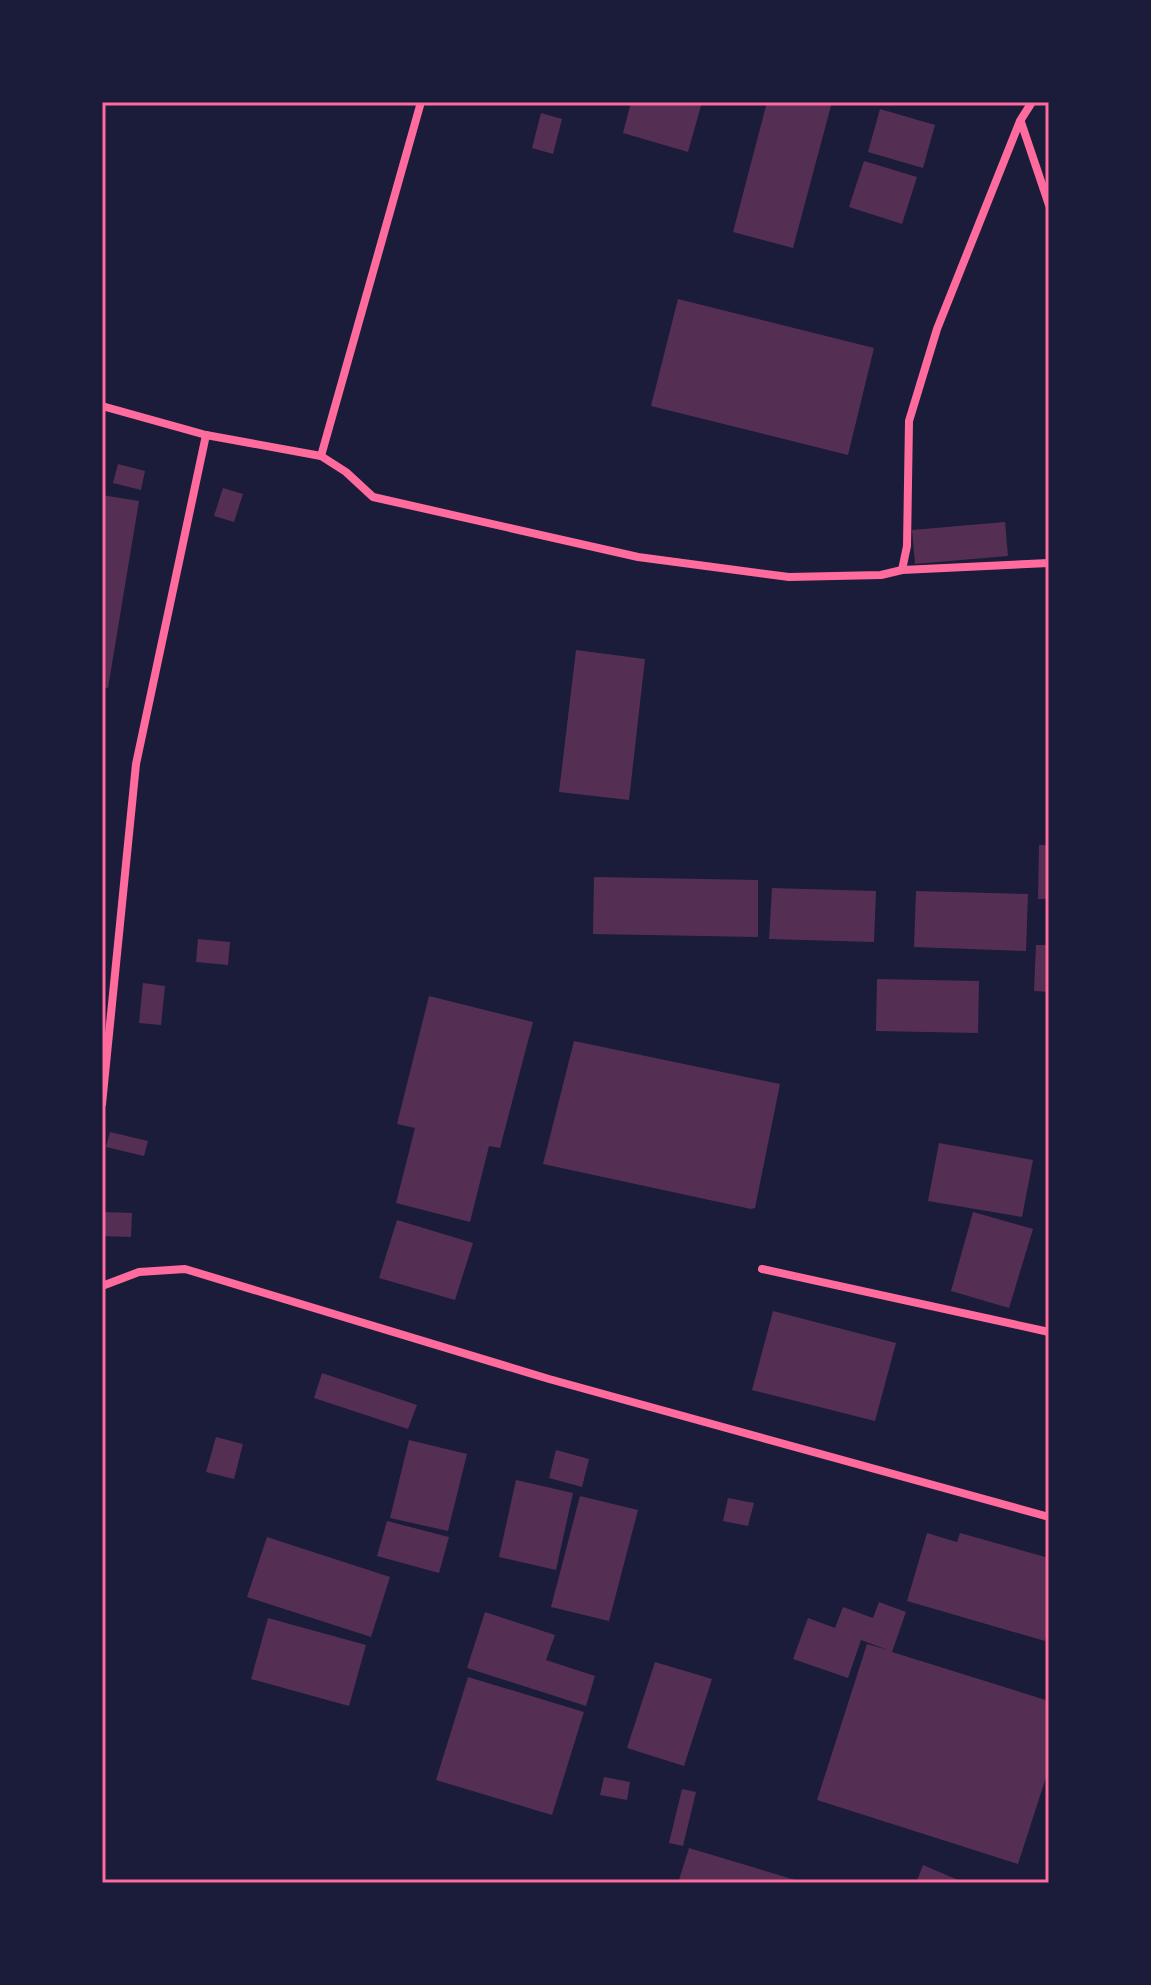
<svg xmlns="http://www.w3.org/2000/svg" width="1151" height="1985" font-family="Raleway,sans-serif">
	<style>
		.building { fill: #542f53 }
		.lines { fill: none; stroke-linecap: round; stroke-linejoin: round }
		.minor { stroke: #ff6b9d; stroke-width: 8 }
		.neatline { fill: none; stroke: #ff6b9d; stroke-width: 3 }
	</style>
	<rect width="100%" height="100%" fill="#1b1b3a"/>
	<g class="building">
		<polygon points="631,102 702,102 688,152 623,133"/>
		<polygon points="767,102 832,102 793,248 733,232"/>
		<polygon points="880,109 935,125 923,168 868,152"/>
		<polygon points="541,113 562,119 553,154 532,148"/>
		<polygon points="864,161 917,177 902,224 849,207"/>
		<polygon points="678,299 874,348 848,455 651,406"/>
		<polygon points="118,464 145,471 141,490 113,483"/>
		<polygon points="223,488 243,494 234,522 214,516"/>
		<polygon points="102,495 139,501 108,688 102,687"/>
		<polygon points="1005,522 1008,556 915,564 912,530"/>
		<polygon points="576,650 645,659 629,800 559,792"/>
		<polygon points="1039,845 1049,845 1049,899 1038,899"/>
		<polygon points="594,877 758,880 758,937 593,934"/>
		<polygon points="772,888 876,891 874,942 769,939"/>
		<polygon points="916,891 1028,894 1026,951 914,947"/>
		<polygon points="198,939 230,942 228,965 196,962"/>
		<polygon points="1036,945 1049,945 1049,992 1034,991"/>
		<polygon points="877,979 979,981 978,1033 876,1031"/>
		<polygon points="143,983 165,986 161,1025 139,1023"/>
		<polygon points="429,996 533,1022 500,1148 489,1146 470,1222 396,1203 415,1128 397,1124"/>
		<polygon points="574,1041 780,1084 755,1208 751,1209 543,1164"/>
		<polygon points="110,1132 148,1141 144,1156 106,1147"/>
		<polygon points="939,1143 1033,1160 1022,1217 928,1201"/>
		<polygon points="103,1212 132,1213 131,1237 102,1236"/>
		<polygon points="973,1212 1033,1229 1009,1308 951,1291"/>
		<polygon points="397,1220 473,1243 455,1300 379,1278"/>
		<polygon points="773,1311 896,1343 875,1421 752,1390"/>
		<polygon points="322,1373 417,1405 408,1429 314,1398"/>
		<polygon points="216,1437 243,1444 234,1479 206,1472"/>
		<polygon points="409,1440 467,1454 448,1531 390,1518"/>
		<polygon points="556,1450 589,1459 582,1487 549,1478"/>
		<polygon points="516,1480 573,1493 556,1570 499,1557"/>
		<polygon points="580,1496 638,1510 609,1621 551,1607"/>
		<polygon points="728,1498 754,1503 748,1526 723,1521"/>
		<polygon points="387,1521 449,1537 439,1573 377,1556"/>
		<polygon points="927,1533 957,1542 960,1533 1049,1558 1049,1628 1045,1641 907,1601"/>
		<polygon points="267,1537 390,1577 371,1637 247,1597"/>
		<polygon points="879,1602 906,1612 892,1652 1049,1701 1049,1768 1018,1864 817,1800 867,1644 888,1650 861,1640 848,1678 793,1659 808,1618 835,1628 843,1607 873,1618"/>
		<polygon points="485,1612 555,1635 546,1660 595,1676 586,1706 467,1668"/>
		<polygon points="268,1618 366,1645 349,1706 251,1679"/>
		<polygon points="655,1662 712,1679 684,1766 627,1748"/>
		<polygon points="468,1677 584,1712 552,1815 436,1780"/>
		<polygon points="604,1777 630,1782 627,1800 600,1795"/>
		<polygon points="682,1789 696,1792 683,1846 669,1843"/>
		<polygon points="689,1848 802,1882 801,1883 678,1883"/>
		<polygon points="923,1865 965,1883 916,1883"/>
	</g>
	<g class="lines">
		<g class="minor">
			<polyline points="1021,122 1049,205"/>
			<polyline points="102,406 206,435 321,456 346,472 373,497 638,557 789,577 881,575 902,570 1049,563"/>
			<polyline points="321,456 421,102"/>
			<polyline points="902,570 907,546 909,421 937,329 1020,121 1032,102"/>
			<polyline points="102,1104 136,764 206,435"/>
			<polyline points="762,1269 1049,1332"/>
			<polyline points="102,1286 139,1272 185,1269 549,1379 1049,1517"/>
		</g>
	</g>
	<rect width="1151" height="1985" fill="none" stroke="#1b1b3a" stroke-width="208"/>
	<rect x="104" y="104" width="943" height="1777" class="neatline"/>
</svg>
